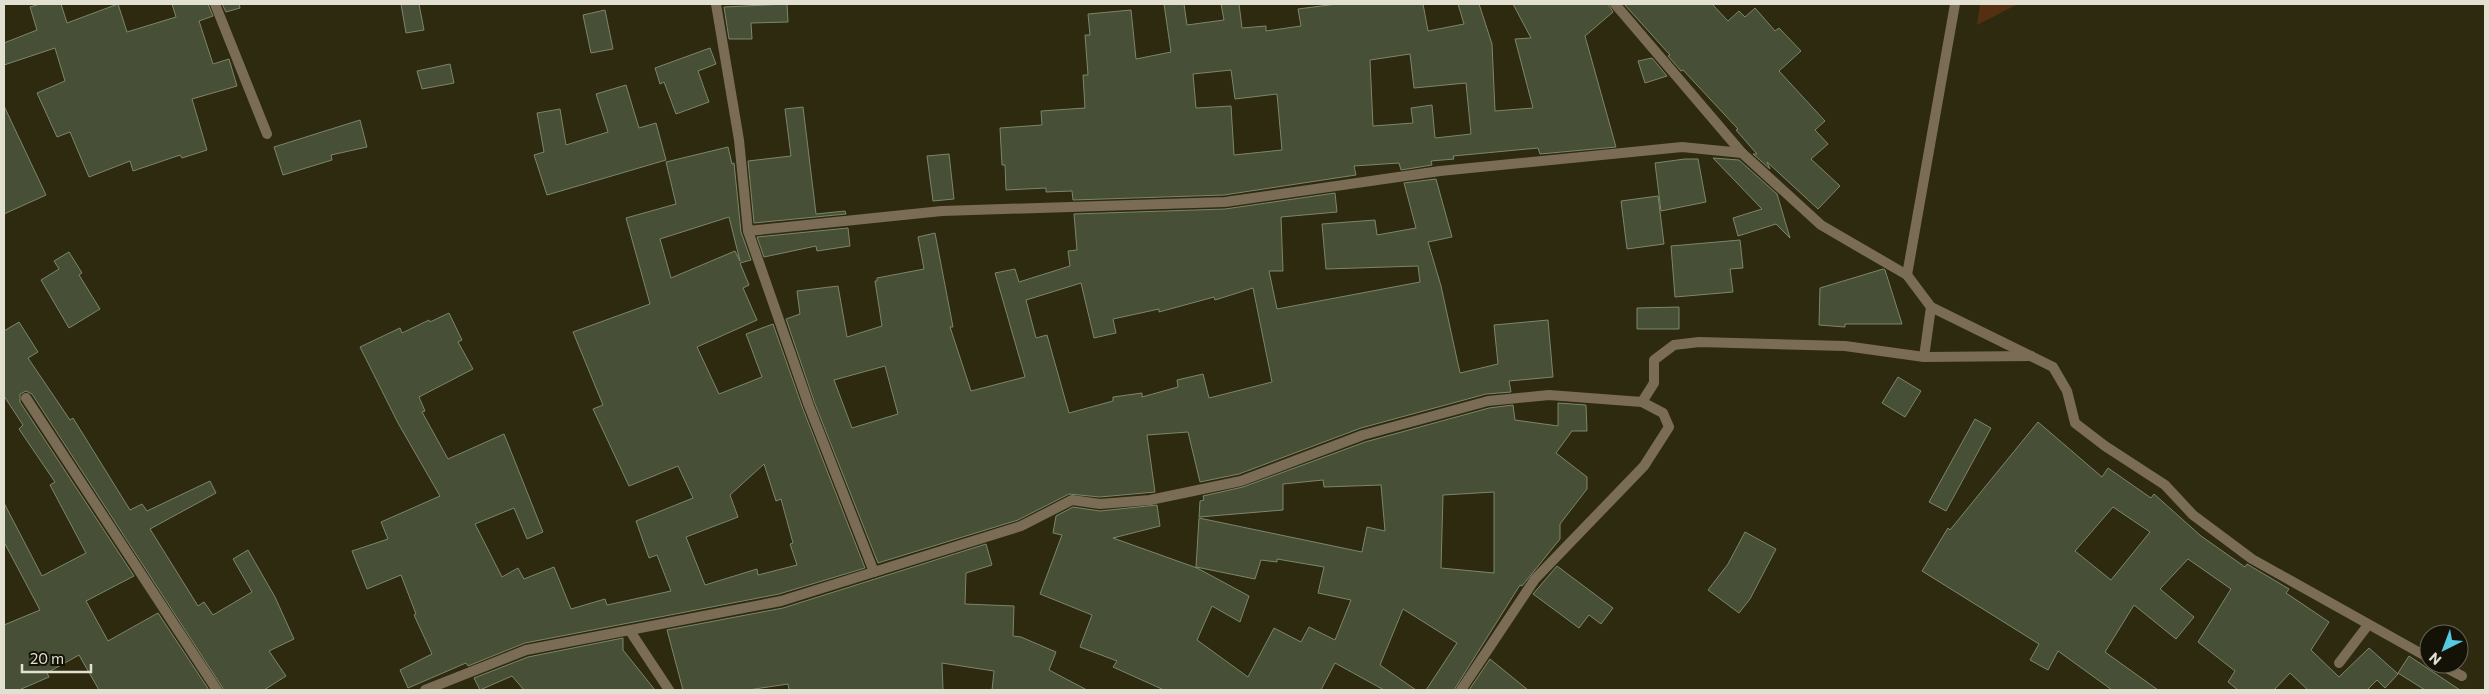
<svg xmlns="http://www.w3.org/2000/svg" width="2489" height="694" font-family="Commissioner,sans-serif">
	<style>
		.green { fill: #553010 }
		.building { fill: #475036; stroke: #7c866a; fill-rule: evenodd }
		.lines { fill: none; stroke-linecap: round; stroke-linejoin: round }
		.lane { stroke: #7b6c55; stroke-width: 10 }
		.street { stroke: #7b6c55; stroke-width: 10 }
	</style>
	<rect width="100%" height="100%" fill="#2e2a0f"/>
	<polygon class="green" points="1980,4 2018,4 1977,25"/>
	<g class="building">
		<polygon points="40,4 61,4 67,23 118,4 127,32 176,17 172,4 208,4 213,16 199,21 213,64 229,59 237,86 192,99 207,150 182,158 180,155 133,171 130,161 89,177 70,132 57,137 37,93 65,81 55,48 4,65 4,43 37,30 30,7"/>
		<polygon points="222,4 239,4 240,8 226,12"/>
		<polygon points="401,4 419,4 424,30 406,33"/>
		<polygon points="787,4 788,22 751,23 752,39 729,39 724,7"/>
		<path d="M 1164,4 L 1184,4 L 1187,25 L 1224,20 L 1221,4 L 1239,4 L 1242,28 L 1266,26 L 1266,31 L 1301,26 L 1298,9 L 1337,4 L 1423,4 L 1428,31 L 1464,24 L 1458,4 L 1479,4 L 1492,44 L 1495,111 L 1533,108 L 1515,39 L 1531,38 L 1513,4 L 1608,4 L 1613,12 L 1585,36 L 1616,147 L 1540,154 L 1538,148 L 1453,156 L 1454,159 L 1431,161 L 1432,165 L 1401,170 L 1399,163 L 1354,166 L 1356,175 L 1224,195 L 1073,200 L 1072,191 L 1046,192 L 1046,188 L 1006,190 L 1005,165 L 1002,165 L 1000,128 L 1042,125 L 1041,111 L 1085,108 L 1083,75 L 1088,75 L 1085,35 L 1090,35 L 1088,14 L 1131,10 L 1136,59 L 1171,52 ZM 1410,54 L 1414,88 L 1466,83 L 1471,134 L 1435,138 L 1432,105 L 1411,108 L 1413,123 L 1373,126 L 1370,60 ZM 1231,70 L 1235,99 L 1277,94 L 1282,150 L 1234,155 L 1231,106 L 1196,108 L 1193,74 Z"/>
		<polygon points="1624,4 1712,4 1728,21 1739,11 1745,17 1755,8 1775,31 1779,28 1801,51 1779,71 1825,121 1815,130 1828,144 1811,159 1840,186 1818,209 1767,162 1770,169 1753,154 1757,154 1736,130 1738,129 1683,70 1681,71 1668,56 1670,55"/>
		<polygon points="605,10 613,49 591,53 583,15"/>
		<polygon points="710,48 716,64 698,71 709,102 676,114 664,82 660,84 655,68"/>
		<polygon points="1652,58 1667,76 1645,83 1638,61"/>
		<polygon points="450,64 454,83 422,89 417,71"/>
		<polygon points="626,85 639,128 656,123 666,160 547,195 534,155 544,152 537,113 560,109 566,145 608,132 596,94"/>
		<polygon points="4,106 46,195 4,214"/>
		<polygon points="803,107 816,214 845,211 846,214 754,223 748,161 791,156 785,109"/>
		<polygon points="360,120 367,147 331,155 332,160 283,175 274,147"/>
		<path d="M 728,147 L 732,164 L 734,163 L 741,232 L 751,260 L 740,263 L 749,285 L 743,288 L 757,320 L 697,347 L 719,394 L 762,377 L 746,334 L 773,324 L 803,409 L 865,568 L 779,594 L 525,643 L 468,666 L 466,663 L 408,688 L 400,670 L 432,654 L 414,615 L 416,614 L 401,575 L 367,589 L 352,551 L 388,539 L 381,522 L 440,496 L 398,423 L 360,347 L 400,328 L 402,333 L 429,320 L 430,322 L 449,313 L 462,340 L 458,342 L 473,369 L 419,397 L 425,411 L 422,412 L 448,459 L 504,434 L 543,532 L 527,539 L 514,508 L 475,524 L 502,577 L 518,568 L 524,579 L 554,567 L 571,609 L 605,599 L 607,605 L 671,591 L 657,555 L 649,558 L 636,521 L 693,498 L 678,466 L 629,486 L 593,409 L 603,405 L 573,332 L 650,304 L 626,218 L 676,204 L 666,162 ZM 729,217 L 740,261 L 735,251 L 671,278 L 660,239 ZM 764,464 L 776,501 L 781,499 L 793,543 L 790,544 L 797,565 L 758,575 L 757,569 L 705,585 L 686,537 L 738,517 L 730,495 Z"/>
		<polygon points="949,154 954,199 933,201 927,156"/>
		<polygon points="1713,158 1739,160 1777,194 1790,238 1776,224 1738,236 1733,218 1762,209"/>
		<polygon points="1685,159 1698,159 1706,202 1661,211 1655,163"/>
		<path d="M 1436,179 L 1452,237 L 1428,242 L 1441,286 L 1460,373 L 1498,364 L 1494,325 L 1548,320 L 1553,377 L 1509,381 L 1511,392 L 1486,394 L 1361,428 L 1239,474 L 1200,482 L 1188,432 L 1147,435 L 1155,492 L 1100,497 L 1069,494 L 1018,520 L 878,563 L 815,404 L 786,319 L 800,314 L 797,291 L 838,286 L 847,337 L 882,326 L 875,281 L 877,281 L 877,278 L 924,269 L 918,237 L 935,233 L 953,327 L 950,327 L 971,391 L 1025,377 L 995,273 L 1015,269 L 1019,282 L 1070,266 L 1068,251 L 1077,250 L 1074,214 L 1225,209 L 1335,193 L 1337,212 L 1281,217 L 1283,271 L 1269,271 L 1277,309 L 1420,282 L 1418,266 L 1326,269 L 1322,224 L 1375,220 L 1377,235 L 1416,228 L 1404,183 ZM 1081,283 L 1094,338 L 1116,333 L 1113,319 L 1159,309 L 1159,312 L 1214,297 L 1215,300 L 1253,288 L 1272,382 L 1209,398 L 1203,374 L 1177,380 L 1178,387 L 1142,397 L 1142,393 L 1113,397 L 1113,401 L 1069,413 L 1047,335 L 1036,338 L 1026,300 ZM 885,366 L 898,414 L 852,428 L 834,380 Z"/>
		<polygon points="1658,196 1664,244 1627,249 1621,201"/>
		<polygon points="848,228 850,246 817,251 816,246 764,257 757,237"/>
		<polygon points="1740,240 1743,268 1730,269 1733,292 1675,297 1671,246"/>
		<polygon points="69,252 82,273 79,275 100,309 69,328 41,280 59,269 54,261"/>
		<polygon points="1883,269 1885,270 1902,324 1845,324 1845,327 1819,325 1820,288"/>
		<polygon points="1679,307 1679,329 1637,329 1637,308"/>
		<polygon points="19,322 38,352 28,358 70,420 73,418 130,510 142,504 147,511 210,481 216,493 150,529 198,606 204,602 213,615 252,592 233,559 248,550 275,597 294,639 269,651 286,676 264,690 224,690 32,394 26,391 20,394 20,402 134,576 86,601 108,641 158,613 209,690 99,690 79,655 47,673 49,677 19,690 4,690 4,625 40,610 4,542 4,503 42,576 86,553 50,485 55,482 19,429 23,425 4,396 4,331"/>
		<polygon points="1898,377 1921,391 1905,417 1882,403"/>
		<path d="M 1558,403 L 1586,405 L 1587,431 L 1572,431 L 1556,453 L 1587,477 L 1587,489 L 1560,524 L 1560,539 L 1522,586 L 1520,585 L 1454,690 L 1426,690 L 1457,643 L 1403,609 L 1380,665 L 1416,690 L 1384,690 L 1335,663 L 1321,690 L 1164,690 L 1113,667 L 1117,661 L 1080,647 L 1092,615 L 1040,594 L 1062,535 L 1053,533 L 1056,516 L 1073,507 L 1100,511 L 1157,505 L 1160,526 L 1113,538 L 1197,568 L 1249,596 L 1240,622 L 1212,606 L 1197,640 L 1248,677 L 1274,628 L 1301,642 L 1309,627 L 1335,640 L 1351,600 L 1318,593 L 1324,567 L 1277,559 L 1277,562 L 1261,560 L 1255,579 L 1196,567 L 1199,518 L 1362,552 L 1367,527 L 1385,531 L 1381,485 L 1324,487 L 1323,480 L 1283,484 L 1283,510 L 1199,517 L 1200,501 L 1204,500 L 1203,496 L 1243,487 L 1365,442 L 1489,408 L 1513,405 L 1515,420 L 1558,426 ZM 1494,492 L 1494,573 L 1441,568 L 1443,495 Z"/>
		<polygon points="1975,419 1991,428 1946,511 1929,502"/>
		<path d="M 2038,422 L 2102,477 L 2108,468 L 2151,498 L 2154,494 L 2201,536 L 2245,567 L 2247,564 L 2289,589 L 2286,593 L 2329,622 L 2311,650 L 2339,677 L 2369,648 L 2398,674 L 2385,688 L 2377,680 L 2367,690 L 2308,690 L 2290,673 L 2274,690 L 2238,690 L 2228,682 L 2235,671 L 2198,642 L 2231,589 L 2188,559 L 2160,589 L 2194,617 L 2176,639 L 2134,605 L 2105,652 L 2158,690 L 2112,690 L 2058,651 L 2048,670 L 2030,660 L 2039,644 L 1922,571 L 1948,528 L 1950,530 ZM 2113,507 L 2150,532 L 2111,580 L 2075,551 Z"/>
		<polygon points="1745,532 1776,549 1750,599 1739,613 1708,590 1728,564"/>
		<polygon points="986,544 992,565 966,573 965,604 1014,606 1013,636 1021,637 1056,652 1049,670 1087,690 992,690 994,671 942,663 943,690 789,690 788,684 748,690 683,690 667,630 783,608"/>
		<polygon points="1557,566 1613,608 1601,624 1589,615 1579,628 1533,594"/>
		<polygon points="623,638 623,650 655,690 524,690 512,676 480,690 474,678 528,657"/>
		<polygon points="2409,656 2460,690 2425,690 2398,673"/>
		<polygon points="1490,659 1528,690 1469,690"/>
	</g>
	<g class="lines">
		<g class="lane">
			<polyline points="1615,4 1742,153 1821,225 1907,275 1931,307 2053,367 2067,391 2075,423 2105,446 2165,485 2193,515 2252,559 2429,658"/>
			<polyline points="748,231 942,211 1225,202 1440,171 1682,147 1742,153"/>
			<polyline points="1907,275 1955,4"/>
			<polyline points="1924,357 1931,307"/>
			<polyline points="630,631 669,690"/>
			<polyline points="2339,663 2368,625"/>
			<polyline points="2439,664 2462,676"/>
			<polyline points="425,690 526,650 781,601 1021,526 1072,500 1100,504 1150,500 1241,481 1363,435 1488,401 1549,395 1642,402 1654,383 1654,360 1674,345 1699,342 1845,346 1924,357 2031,356"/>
			<polyline points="1461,690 1535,579 1644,466 1669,427 1663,413 1642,402"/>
		</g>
		<g class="street">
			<polyline points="215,4 267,134"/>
			<polyline points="716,4 739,140 748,231 809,406 874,572"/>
			<polyline points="26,398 217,690"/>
		</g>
	</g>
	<rect width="2489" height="694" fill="none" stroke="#e2e0d0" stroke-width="10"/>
	<g transform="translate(2444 649) rotate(222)"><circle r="24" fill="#141207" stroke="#666457"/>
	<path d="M0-4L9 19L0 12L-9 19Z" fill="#55cae0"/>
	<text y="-8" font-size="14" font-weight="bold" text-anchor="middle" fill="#e2e0d0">N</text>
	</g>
	<path d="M22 664v8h69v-8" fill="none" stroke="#e2e0d0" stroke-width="2.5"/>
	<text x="30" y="664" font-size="15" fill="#e2e0d0" stroke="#141207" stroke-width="4" paint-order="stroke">20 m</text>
</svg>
